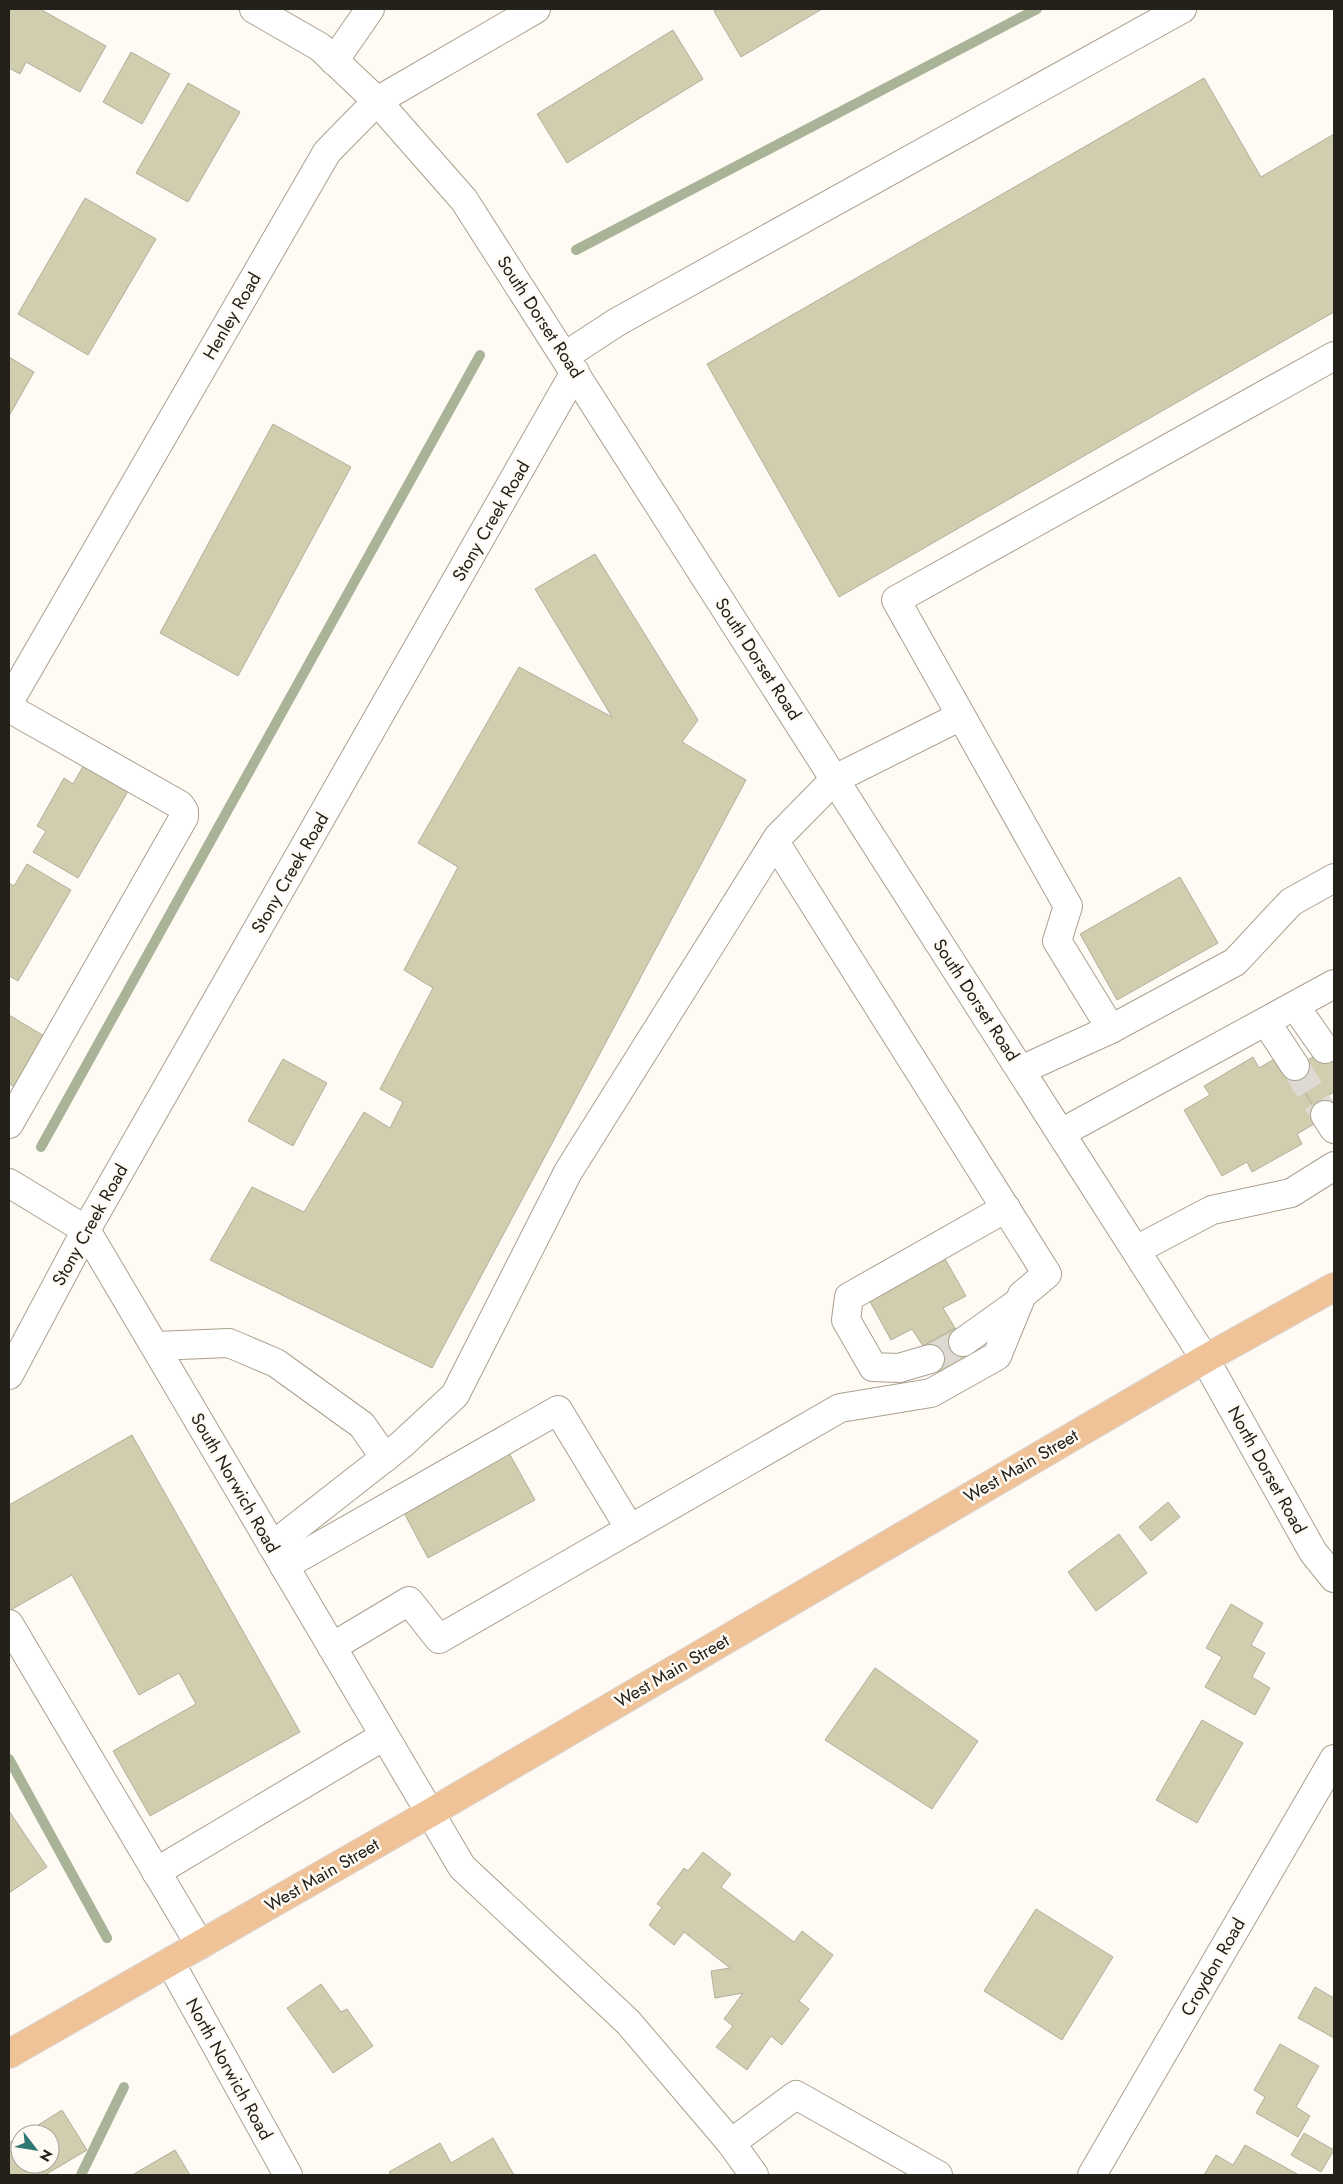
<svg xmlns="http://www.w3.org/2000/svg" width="1343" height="2184" font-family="Jost,sans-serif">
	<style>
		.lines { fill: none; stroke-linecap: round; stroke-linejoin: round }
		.stream { stroke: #a8b397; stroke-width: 10 }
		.building { fill: #d1ceaf; stroke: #b0af9c }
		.minor-tunnel { stroke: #dedad3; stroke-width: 28; stroke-dasharray: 28 14; stroke-linecap: butt }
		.minor-casing { stroke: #a9a08f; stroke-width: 30 }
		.major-casing { stroke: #d8d7d6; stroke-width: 30 }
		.minor { stroke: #fff; stroke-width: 28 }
		.major { stroke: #efc298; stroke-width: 28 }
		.labels { text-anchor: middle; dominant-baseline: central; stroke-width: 5; stroke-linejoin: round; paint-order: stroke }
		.street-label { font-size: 18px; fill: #24201a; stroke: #fffbf4 }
	</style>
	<rect width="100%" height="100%" fill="#fffbf4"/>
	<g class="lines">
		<g class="stream">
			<polyline points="576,250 1037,9"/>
			<polyline points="41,1147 480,355"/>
			<polyline points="9,1759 107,1938"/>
			<polyline points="81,2175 124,2087"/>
		</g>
	</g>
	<g class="building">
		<polygon points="9,9 40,9 106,46 80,92 26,62 20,74 9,68"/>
		<polygon points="718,9 822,9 741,57 714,11"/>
		<polygon points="673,30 703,79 567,163 537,114"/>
		<polygon points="131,52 170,74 142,124 103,102"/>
		<polygon points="1204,78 1261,177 1334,134 1334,312 839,597 707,364"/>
		<polygon points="188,83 240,112 188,202 136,173"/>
		<polygon points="85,198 156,239 88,355 18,314"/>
		<polygon points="9,357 34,372 9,416"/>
		<polygon points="273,424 351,467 238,676 160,633"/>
		<polygon points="595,554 698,720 682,742 746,780 432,1368 210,1260 252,1187 304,1212 364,1112 390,1128 403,1102 380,1089 433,988 404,970 458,867 418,843 519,667 612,717 535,589"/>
		<polygon points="86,761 131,786 78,878 33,852 46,831 37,826 64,778 73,784"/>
		<polygon points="27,864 71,890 18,981 9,976 9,883 14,886"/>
		<polygon points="1180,877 1218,943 1117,1000 1080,934"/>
		<polygon points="9,1015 44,1036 15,1087 9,1084"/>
		<polygon points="1334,1045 1334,1092 1312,1105 1292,1069"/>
		<polygon points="1283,1054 1321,1120 1297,1134 1302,1144 1252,1172 1247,1162 1222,1176 1184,1110 1210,1095 1204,1086 1253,1057 1259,1068"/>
		<polygon points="283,1059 327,1083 293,1146 248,1121"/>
		<polygon points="944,1257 966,1296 943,1308 955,1328 923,1346 912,1329 891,1340 868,1298"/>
		<polygon points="955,1328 972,1358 939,1375 923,1346"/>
		<polygon points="132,1435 300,1732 150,1816 113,1751 196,1704 179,1673 139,1695 72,1575 9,1611 9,1505"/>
		<polygon points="509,1453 535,1500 428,1558 403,1511"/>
		<polygon points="1168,1502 1180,1517 1151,1541 1139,1527"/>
		<polygon points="1119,1534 1147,1573 1096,1611 1068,1572"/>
		<polygon points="1231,1604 1263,1623 1251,1645 1265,1653 1252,1677 1270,1688 1255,1715 1205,1687 1222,1657 1206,1648"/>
		<polygon points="875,1668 978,1741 932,1809 825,1740"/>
		<polygon points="1202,1720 1243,1743 1197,1823 1156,1800"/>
		<polygon points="9,1811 47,1867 9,1893"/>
		<polygon points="703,1852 731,1874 721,1887 794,1942 802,1931 833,1955 799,2001 809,2009 782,2045 771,2036 747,2070 716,2047 733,2026 724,2019 743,1993 715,1998 711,1971 730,1968 684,1932 674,1945 649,1925 662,1907 657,1904 684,1868 688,1871"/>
		<polygon points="1036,1909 1113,1957 1062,2040 984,1991"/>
		<polygon points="321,1984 341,2012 347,2009 373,2046 333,2073 287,2008"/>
		<polygon points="1315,1987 1334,1998 1334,2038 1298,2018"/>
		<polygon points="1280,2044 1319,2066 1296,2107 1310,2116 1298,2137 1256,2113 1265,2097 1254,2090"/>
		<polygon points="62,2110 87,2150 45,2175 9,2175 9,2143 20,2136 20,2164 50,2164 50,2134 24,2134"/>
		<polygon points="1304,2133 1334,2150 1321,2172 1291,2155"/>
		<polygon points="493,2138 514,2175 391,2175 389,2172 440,2143 451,2163"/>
		<polygon points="1245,2145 1299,2175 1204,2175 1216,2155 1233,2165"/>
		<polygon points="175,2150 190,2175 134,2175 134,2174"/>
	</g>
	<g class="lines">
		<g class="minor-tunnel">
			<polyline points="1295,1066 1325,1115"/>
			<polyline points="930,1359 963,1342"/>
		</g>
		<g class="minor-casing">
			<g id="minor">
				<polyline points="254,9 320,47 377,101 464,200 1205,1359 1313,1552 1334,1578"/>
				<polyline points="334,61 370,9"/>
				<polyline points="565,356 617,322 1182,9"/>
				<polyline points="9,702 327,152 377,101 536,9"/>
				<polyline points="9,708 180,805 184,811 184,817 9,1124"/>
				<polyline points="1295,1006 1325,1049"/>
				<polyline points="1266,1022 1295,1066"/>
				<polyline points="1111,1029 1235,962 1291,902 1334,878"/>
				<polyline points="1021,1070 1111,1029 1057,941 1068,906 896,600 1334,356"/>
				<polyline points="1325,1115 1334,1129"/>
				<polyline points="1061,1133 1334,984"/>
				<polyline points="9,1183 86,1230 462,1867 628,2022 731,2143 796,2095 938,2175"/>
				<polyline points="1136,1250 1212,1210 1291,1193 1334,1166"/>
				<polyline points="963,1342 1019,1302"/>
				<polyline points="155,1346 229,1343 276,1363 362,1425 385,1458"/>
				<polyline points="930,1359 899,1368 873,1367 846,1320 849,1297 1006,1208"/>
				<polyline points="9,1375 86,1230 575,372"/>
				<polyline points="272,1546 401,1445 455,1395 568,1172 778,837 835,779 961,716"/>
				<polyline points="284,1566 558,1410 630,1529"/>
				<polyline points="9,1624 200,1945"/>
				<polyline points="332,1647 409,1601 439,1639 840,1408 931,1393 997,1356 1022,1295 1047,1274 775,842"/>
				<polyline points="156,1872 384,1736"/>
				<polyline points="170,1962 288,2175"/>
				<polyline points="731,2143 754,2175"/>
				<polyline points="1092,2175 1334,1759"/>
			</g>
		</g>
		<g class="major-casing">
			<polyline id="major" points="9,2054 430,1813 1205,1359 1334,1287"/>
		</g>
		<use href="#minor" class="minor"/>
		<use href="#major" class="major"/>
	</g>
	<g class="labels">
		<g class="street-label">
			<text transform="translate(232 316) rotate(-60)">Henley Road</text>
			<text transform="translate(540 317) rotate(57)">South Dorset Road</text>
			<text transform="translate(491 521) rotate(-60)">Stony Creek Road</text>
			<text transform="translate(758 659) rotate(57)">South Dorset Road</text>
			<text transform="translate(290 873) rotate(-60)">Stony Creek Road</text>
			<text transform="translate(976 1000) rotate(57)">South Dorset Road</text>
			<text transform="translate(90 1225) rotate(-61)">Stony Creek Road</text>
			<text transform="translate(1021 1466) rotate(-30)">West Main Street</text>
			<text transform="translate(1267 1470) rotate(61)">North Dorset Road</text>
			<text transform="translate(235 1483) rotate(60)">South Norwich Road</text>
			<text transform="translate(672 1671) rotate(-30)">West Main Street</text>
			<text transform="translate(322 1875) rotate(-30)">West Main Street</text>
			<text transform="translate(1213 1967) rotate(-60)">Croydon Road</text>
			<text transform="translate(229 2069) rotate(61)">North Norwich Road</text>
		</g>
	</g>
	<rect width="1343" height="2184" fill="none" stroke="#24201a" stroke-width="20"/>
	<g transform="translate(35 2149) rotate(121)"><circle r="24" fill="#fffbf4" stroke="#a7a39d"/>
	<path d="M0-4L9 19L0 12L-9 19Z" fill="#2f7772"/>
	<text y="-8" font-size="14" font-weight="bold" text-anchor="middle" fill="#24201a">N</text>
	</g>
</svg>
